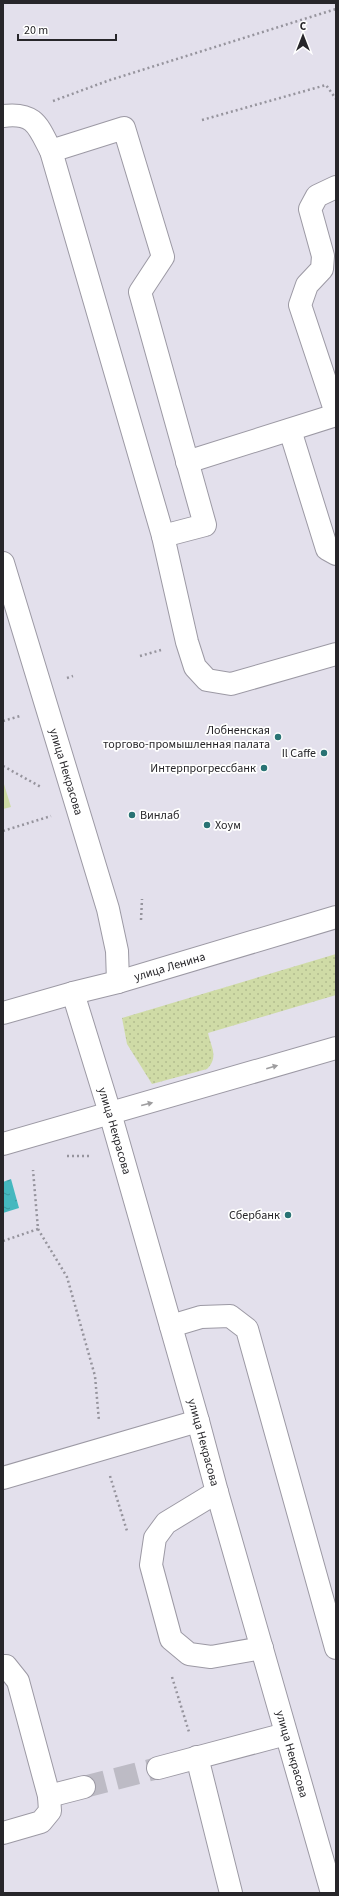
<svg xmlns="http://www.w3.org/2000/svg" width="339" height="1896" font-family="'Source Sans 3',sans-serif">
	<style>
		.grass { fill: url(#grass-dots) }
		.park { fill: #cfdba6 }
		.water { fill: url(#water-ripples) }
		.lines { fill: none; stroke-linecap: round; stroke-linejoin: round }
		.minor-tunnel { stroke: #bdbbc5; stroke-width: 22; stroke-dasharray: 22 11; stroke-linecap: butt }
		.minor-casing { stroke: #9c99a4; stroke-width: 24 }
		.path { stroke: #96949d; stroke-width: 2.5; stroke-dasharray: 2 3; stroke-linecap: butt }
		.minor { stroke: #fff; stroke-width: 22 }
		.oneway { fill: #9e9d9f }
		.poi-dot { fill: #297374; stroke: #fff; stroke-width: 1.5 }
		.labels { text-anchor: middle; dominant-baseline: central; stroke-width: 3.5; stroke-linejoin: round; paint-order: stroke }
		.poi-label { font-size: 12px; fill: #27262a; stroke: #fff; text-anchor: end }
		.street-label { font-size: 12px; fill: #27262a; stroke: #fff }
	</style>
	<defs>
		<pattern id="grass-dots" width="8" height="8" patternUnits="userSpaceOnUse"><rect width="8" height="8" fill="#cfdba6"/><path d="M2 2h.1M6 6h.1" fill="none" stroke="#b2bc8f" stroke-width="1.8" stroke-linecap="round"/></pattern>
		<pattern id="water-ripples" width="26" height="14" patternUnits="userSpaceOnUse"><rect width="26" height="14" fill="#45b8bf"/><path d="M2 4q2-2 4 0t4 0M15 11q2-2 4 0t4 0" fill="none" stroke="#3a959b"/></pattern>
	</defs>
	<rect width="100%" height="100%" fill="#e3e0ec"/>
	<path class="grass" d="M 336,954 L 336,995 L 208,1033 C 211,1047 219,1057 207,1069 L 152,1084 L 127,1044 L 122,1018 Z"/>
	<polygon class="park" points="3,781 11,807 3,809"/>
	<polygon class="water" points="11,1179 19,1208 3,1213 3,1182"/>
	<g class="lines">
		<polyline class="minor-tunnel" points="84,1787 158,1768"/>
		<g class="minor-casing">
			<g id="minor">
				<path d="M 3,116 C 35,112 38,126 51,151 L 163,536 L 187,642 L 195,667 L 207,680 L 231,684 L 336,654"/>
				<polyline points="51,151 124,128 163,257 140,292 205,525 163,536"/>
				<polyline points="336,187 317,196 310,209 323,256 322,269 307,285 300,305 336,413"/>
				<polyline points="290,430 327,549 336,554"/>
				<polyline points="187,462 336,415"/>
				<path id="s1" d="M 3,563 L 108,909 L 117,951 L 118,982"/>
				<path id="s2" d="M 73,993 L 110,1113 L 198,1421 L 217,1492 L 332,1893"/>
				<path id="s3" d="M 3,1013 L 73,993 L 118,982 L 336,917"/>
				<polyline points="3,1144 336,1048"/>
				<polyline points="171,1326 201,1317 230,1316 247,1329 336,1648"/>
				<polyline points="3,1478 198,1421"/>
				<polyline points="217,1492 166,1523 155,1538 151,1565 171,1639 189,1654 211,1657 262,1648"/>
				<polyline points="3,1666 6,1666 18,1681 49,1796 50,1811 41,1822 3,1833"/>
				<polyline points="197,1757 231,1893"/>
				<polyline points="158,1768 286,1734"/>
				<polyline points="49,1796 84,1787"/>
			</g>
		</g>
		<g class="path">
			<polyline points="53,101 110,80 336,9"/>
			<polyline points="202,120 326,85 336,99"/>
			<polyline points="140,656 161,650"/>
			<polyline points="67,678 73,676"/>
			<polyline points="3,721 20,716"/>
			<polyline points="3,766 41,787"/>
			<polyline points="3,831 51,816"/>
			<polyline points="141,920 142,899"/>
			<polyline points="67,1156 92,1156"/>
			<polyline points="38,1229 67,1277 95,1376 99,1421"/>
			<polyline points="3,1241 38,1229 33,1170"/>
			<polyline points="110,1476 127,1531"/>
			<polyline points="172,1677 189,1732"/>
		</g>
		<use href="#minor" class="minor"/>
	</g>
	<defs><path id="oneway-solid" d="M-6-.8H1V-3.2L6.5 0L1 3.2V.8H-6Z"/></defs>
	<g class="oneway">
		<use href="#oneway-solid" transform="translate(272 1067) rotate(-16)"/>
		<use href="#oneway-solid" transform="translate(147 1104) rotate(-14)"/>
	</g>
	<g class="poi-dot">
		<circle cx="278" cy="737" r="4"/>
		<circle cx="324" cy="753" r="4"/>
		<circle cx="264" cy="768" r="4"/>
		<circle cx="132" cy="815" r="4"/>
		<circle cx="207" cy="825" r="4"/>
		<circle cx="288" cy="1215" r="4"/>
	</g>
	<g class="labels">
		<g class="poi-label">
			<text x="270" y="730">Лобненская<tspan x="270" dy="14">торгово-промышленная палата</tspan></text>
			<text x="316" y="753">Il Caffe</text>
			<text x="256" y="768">Интерпрогрессбанк</text>
			<text x="140" y="815" text-anchor="start">Винлаб</text>
			<text x="215" y="825" text-anchor="start">Хоум</text>
			<text x="280" y="1215">Сбербанк</text>
		</g>
		<g class="street-label">
			<text stroke="none"><textPath href="#s1" startOffset="218">улица Некрасова</textPath></text>
			<text stroke="none"><textPath href="#s3" startOffset="173">улица Ленина</textPath></text>
			<text stroke="none"><textPath href="#s2" startOffset="144">улица Некрасова</textPath></text>
			<text stroke="none"><textPath href="#s2" startOffset="468">улица Некрасова</textPath></text>
			<text stroke="none"><textPath href="#s2" startOffset="792">улица Некрасова</textPath></text>
		</g>
	</g>
	<rect width="339" height="1896" fill="none" stroke="#27262a" stroke-width="8"/>
	<g transform="translate(303 36)" stroke="#ffffff" stroke-width="3" paint-order="stroke">
	<path d="M0-3L7 15L0 10L-7 15Z" fill="#27262a"/>
	<text y="-6" font-size="11" font-weight="bold" text-anchor="middle" fill="#27262a">С</text>
	</g>
	<path d="M18 34v6h98v-6" fill="none" stroke="#27262a" stroke-width="2"/>
	<text x="24" y="34" font-size="12" fill="#27262a" stroke="#ffffff" stroke-width="3" paint-order="stroke">20 m</text>
</svg>
